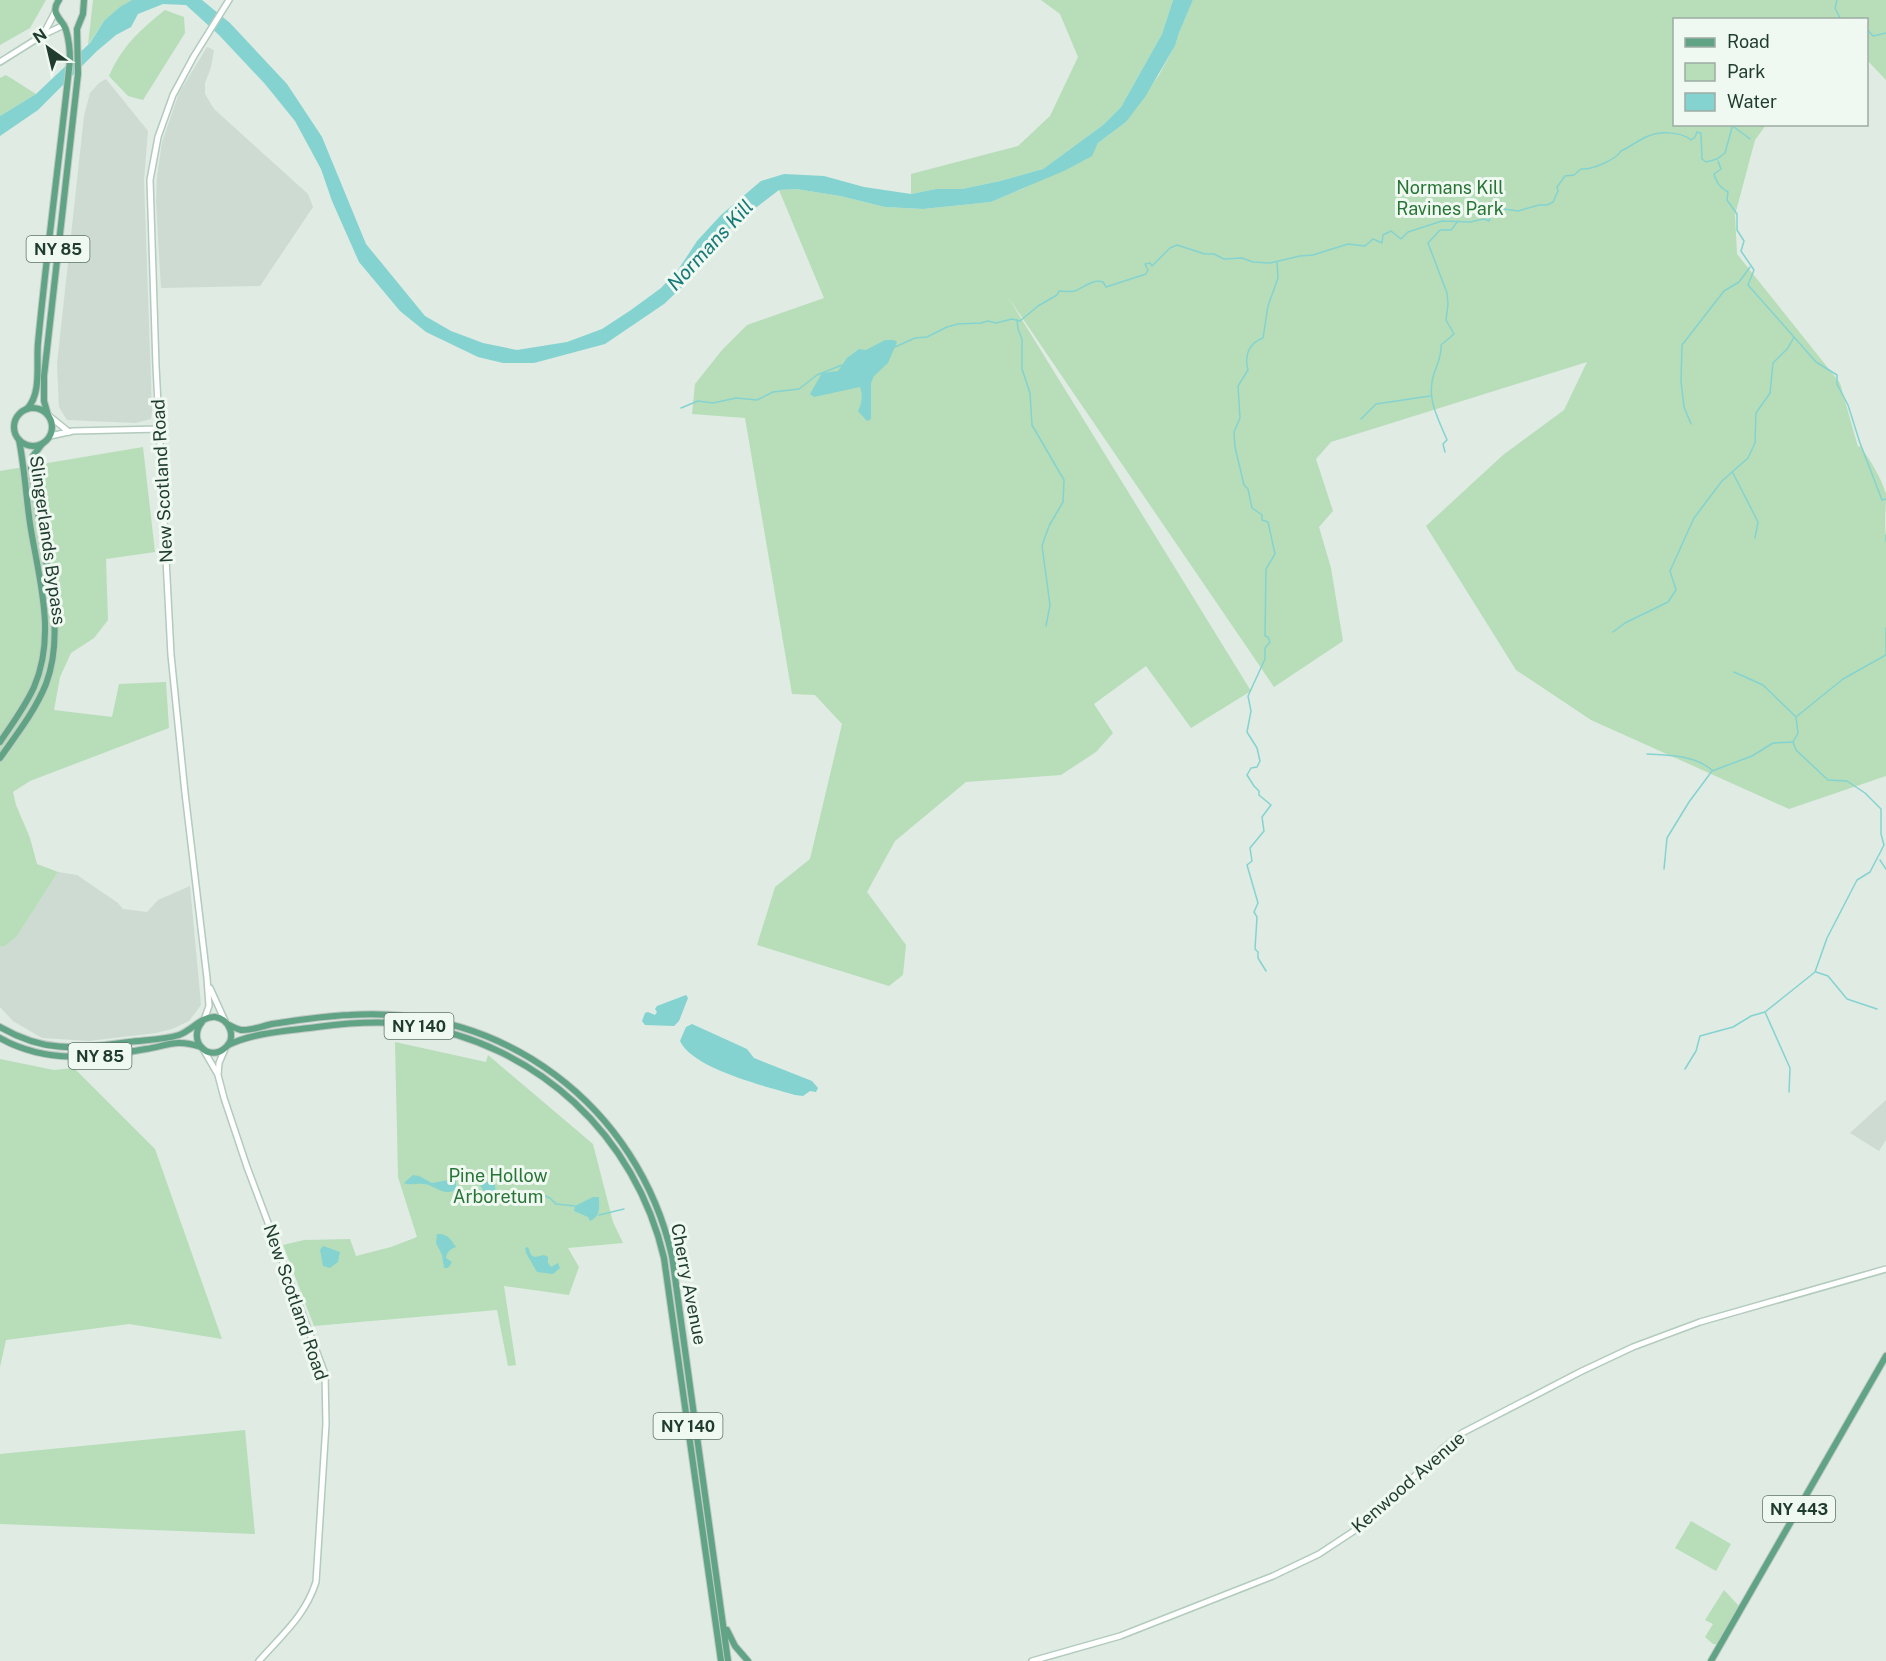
<svg xmlns="http://www.w3.org/2000/svg" width="1886" height="1661" font-family="'Public Sans',sans-serif">
	<style>
		.built { fill: #cddbd2 }
		.green { fill: #b7deb9 }
		.water { fill: #84d3d0 }
		.lines { fill: none; stroke-linecap: round; stroke-linejoin: round }
		.stream { stroke: #84d3d0; stroke-width: 1.5 }
		.secondary-casing { stroke: #b2cbbd; stroke-width: 8 }
		.primary-casing { stroke: #c0c8c5; stroke-width: 8 }
		.secondary { stroke: #fff; stroke-width: 5 }
		.primary { stroke: #61a385; stroke-width: 6 }
		.labels { text-anchor: middle; dominant-baseline: central; stroke-width: 6; stroke-linejoin: round; paint-order: stroke }
		.shield { fill: #f0f8f2; stroke: #5e746a; stroke-width: 1.5 }
		.shield-label { font-size: 16px; font-weight: bold; fill: #1f3c2f }
		.park-label { font-size: 18px; fill: #287536; stroke: #f0f8f2 }
		.street-label { font-size: 18px; fill: #1f3c2f; stroke: #f0f8f2 }
		.water-label { font-size: 20px; font-style: italic; fill: #177a77; stroke: #f0f8f2 }
	</style>
	<rect width="100%" height="100%" fill="#dfebe3"/>
	<g class="built">
		<polygon points="207,47 214,50 211,67 205,83 205,94 214,109 308,194 313,207 260,286 161,288 156,202 157,177 162,142 179,93"/>
		<polygon points="106,79 148,131 144,180 152,411 151,419 136,423 67,420 59,407 57,364 84,116 90,93 99,83"/>
		<polygon points="58,872 77,875 118,903 123,909 147,912 158,900 190,886 201,1005 189,1021 172,1029 156,1033 89,1041 42,1038 13,1021 0,1007 0,946 5,946 17,936"/>
		<polygon points="1886,1100 1886,1140 1879,1151 1850,1133"/>
	</g>
	<g class="green">
		<polygon points="0,0 46,0 30,28 0,45"/>
		<polygon points="93,0 156,0 104,21 88,45"/>
		<polygon points="1041,0 1173,0 1162,34 1121,107 1103,125 1043,169 1000,181 962,189 936,189 911,194 911,174 1018,146 1050,116 1078,57 1060,14"/>
		<path d="M 1193,0 L 1886,0 L 1886,80 L 1867,60 L 1866,20 L 1674,20 L 1674,124 L 1766,125 L 1755,140 L 1735,215 L 1737,254 L 1840,383 L 1858,447 L 1860,446 C 1870,460 1881,477 1886,494 C 1886,508 1884,524 1886,538 L 1886,776 L 1789,809 L 1591,720 L 1516,670 L 1426,526 L 1503,455 L 1564,410 L 1587,362 L 1331,442 L 1316,459 L 1333,511 L 1319,527 L 1331,568 L 1343,641 L 1274,687 L 1008,297 L 1251,691 L 1191,728 L 1146,666 L 1094,704 L 1113,733 L 1096,752 L 1061,775 L 966,782 L 895,841 L 867,892 L 906,945 L 903,975 L 889,986 L 757,945 L 775,887 L 810,859 L 842,724 L 815,695 L 792,694 L 745,418 L 692,414 L 695,384 L 722,350 L 747,325 L 824,298 L 779,190 L 796,189 L 840,196 L 885,207 L 923,209 L 991,202 L 1024,188 L 1091,156 L 1098,143 L 1126,122 L 1159,75 L 1175,46 L 1179,33 Z"/>
		<path d="M 165,10 L 184,17 L 185,33 L 143,100 L 128,96 L 109,76 C 122,46 140,30 165,10 Z"/>
		<polygon points="6,75 36,94 0,116 0,78"/>
		<polygon points="143,447 155,552 106,559 108,620 94,638 71,653 60,677 54,710 112,717 119,684 166,682 169,728 30,781 13,792 16,805 30,838 37,864 58,872 17,936 5,946 0,946 0,471"/>
		<polygon points="395,1042 486,1062 488,1055 593,1144 613,1222 623,1243 568,1248 579,1267 569,1295 504,1286 516,1365 508,1366 497,1310 314,1326 283,1245 304,1240 350,1239 356,1256 391,1247 417,1237 398,1177"/>
		<polygon points="0,1059 54,1070 74,1068 155,1149 222,1339 129,1324 6,1340 0,1367"/>
		<polygon points="245,1430 255,1534 0,1524 0,1454"/>
		<polygon points="1691,1521 1731,1544 1716,1571 1675,1548"/>
		<polygon points="1724,1590 1739,1606 1718,1644 1713,1644 1705,1637 1713,1624 1705,1620"/>
	</g>
	<g class="water">
		<polygon points="132,0 202,0 230,23 287,84 322,137 366,244 425,316 451,331 483,343 517,350 567,342 602,329 631,310 661,288 678,270 697,241 721,215 761,181 784,174 824,176 864,187 911,194 936,189 962,189 1000,181 1043,169 1103,125 1121,107 1162,34 1173,0 1193,0 1179,33 1175,46 1145,97 1126,122 1098,143 1092,156 1066,170 991,202 923,209 885,207 840,196 796,189 779,190 737,222 712,247 683,286 664,304 605,344 534,363 503,363 478,357 426,332 400,311 359,262 332,201 321,169 295,121 265,84 219,35 186,5 163,4 138,14 131,27 116,35 97,51 38,110 0,136 0,116 36,94 90,43 104,21 120,7"/>
		<path d="M 885,340 L 894,340 L 897,342 L 888,363 L 874,376 L 871,383 L 871,419 L 867,421 L 858,411 C 862,403 863,396 860,387 L 814,397 L 810,394 L 822,373 L 838,371 L 847,358 L 859,349 L 866,350 Z"/>
		<polygon points="686,995 688,998 679,1021 674,1026 645,1025 642,1021 645,1013 648,1012 655,1015 657,1012 655,1009 657,1006"/>
		<path d="M 692,1024 L 747,1049 L 754,1058 L 812,1081 L 818,1088 L 816,1092 L 810,1091 L 803,1096 L 795,1095 C 765,1086 693,1069 680,1041 L 686,1027 Z"/>
		<path d="M 413,1175 L 419,1176 L 432,1183 L 454,1179 L 456,1181 L 456,1189 C 445,1198 435,1185 424,1184 C 416,1183 411,1186 404,1183 Z"/>
		<polygon points="467,1177 495,1184 496,1196 493,1203 491,1204 479,1183"/>
		<path d="M 593,1197 L 599,1197 C 599,1208 601,1216 590,1221 L 588,1217 L 574,1211 L 575,1206 Z"/>
		<path d="M 437,1234 C 448,1233 451,1240 456,1247 C 451,1249 447,1251 446,1258 L 452,1262 L 448,1268 L 444,1268 L 442,1255 L 436,1243 Z"/>
		<polygon points="323,1246 340,1252 338,1262 330,1268 323,1266 320,1250"/>
		<polygon points="528,1247 531,1255 535,1257 544,1255 548,1257 548,1263 551,1267 558,1263 560,1268 553,1274 537,1272 526,1253 525,1248"/>
	</g>
	<g class="lines">
		<g class="stream">
			<polyline points="1837,0 1835,8 1841,20"/>
			<polyline points="1853,20 1857,18 1859,20"/>
			<polyline points="1866,28 1873,36 1886,33"/>
			<polyline points="1734,127 1750,139"/>
			<path d="M 1718,161 L 1721,169 L 1714,174 C 1717,184 1720,187 1728,192 L 1727,200 L 1737,214 L 1737,230 L 1744,241 L 1741,251 L 1754,270 L 1748,285 L 1816,362 L 1837,375 L 1837,384 L 1848,405 L 1860,443 L 1882,500 L 1886,499"/>
			<polyline points="1017,320 1018,329 1022,339 1022,369 1030,393 1032,425 1064,480 1063,502 1049,526 1042,546 1050,605 1046,626"/>
			<path d="M 895,347 L 915,338 L 927,337 L 947,327 L 958,324 L 981,323 L 988,321 L 996,323 L 1012,319 L 1020,321 L 1038,306 L 1057,295 L 1059,291 C 1063,291 1071,292 1075,291 C 1084,287 1093,279 1103,282 L 1106,287 L 1146,274 L 1148,270 L 1145,264 L 1150,263 L 1152,266 L 1170,248 L 1177,245 L 1205,254 L 1214,254 L 1224,259 L 1242,258 L 1253,262 L 1270,263 L 1300,256 L 1313,255 L 1348,244 L 1365,246 L 1373,239 L 1382,243 L 1383,235 L 1391,231 L 1401,239 L 1408,232 L 1442,221 L 1470,222 L 1484,219 L 1489,221 L 1492,214 L 1504,209 L 1518,211 L 1539,205 L 1547,205 L 1553,202 L 1558,191 L 1557,187 L 1565,176 L 1574,175 L 1581,169 C 1591,170 1616,160 1621,151 C 1630,147 1637,141 1646,137 C 1659,131 1680,131 1691,140 L 1695,137 L 1697,132 L 1701,133 L 1702,159 L 1706,162 L 1717,159 L 1725,153 L 1733,124"/>
			<polyline points="681,408 698,401 713,403 736,398 757,400 773,392 799,389 817,375 842,365"/>
			<polyline points="1361,419 1376,404 1430,396"/>
			<polyline points="1691,424 1684,407 1681,381 1682,345 1724,291 1739,282 1750,267"/>
			<path d="M 1445,452 L 1443,444 L 1447,440 C 1438,418 1427,400 1433,377 C 1436,366 1442,357 1441,345 L 1454,334 L 1446,320 L 1448,304 L 1447,293 L 1428,243 L 1440,230 L 1451,230 L 1458,221"/>
			<polyline points="1733,473 1758,522 1755,538"/>
			<polyline points="1886,535 1886,541"/>
			<polyline points="1613,632 1625,623 1668,602 1676,590 1670,571 1694,518 1722,481 1748,458 1755,443 1756,413 1770,393 1773,363 1788,348 1794,337"/>
			<polyline points="1886,654 1886,628"/>
			<polyline points="1734,672 1763,685 1795,716"/>
			<path d="M 1647,754 C 1670,755 1694,755 1712,770"/>
			<polyline points="1880,860 1886,869"/>
			<polyline points="1664,869 1667,838 1689,802 1712,771 1752,756 1773,743 1793,742"/>
			<path d="M 1266,971 L 1258,958 L 1258,952 L 1255,949 L 1257,917 L 1254,912 L 1258,903 L 1247,865 L 1252,861 L 1250,848 L 1264,831 L 1262,817 L 1271,805 L 1259,795 L 1259,791 L 1254,786 L 1247,775 L 1251,768 L 1257,767 L 1260,761 L 1257,748 L 1247,732 L 1251,711 L 1248,696 L 1265,659 L 1265,648 L 1270,642 L 1268,637 L 1265,636 L 1266,569 L 1275,554 L 1268,522 L 1262,520 L 1262,515 L 1252,508 L 1248,489 L 1244,485 L 1235,447 L 1234,432 L 1240,418 L 1238,386 L 1248,370 C 1244,355 1249,343 1263,338 L 1268,306 L 1278,278 L 1277,262"/>
			<polyline points="1816,972 1828,976 1847,999 1877,1009"/>
			<polyline points="1685,1069 1696,1051 1700,1036 1733,1027 1751,1016 1765,1012"/>
			<polyline points="1789,1092 1790,1068 1765,1012 1815,972 1827,938 1857,880 1870,872 1884,845 1881,834 1881,809 1865,793 1847,781 1828,780 1796,750 1793,742 1798,733 1796,717 1843,679 1886,655"/>
			<polyline points="539,1190 540,1194 550,1198 556,1204 575,1206"/>
			<polyline points="599,1215 624,1209"/>
		</g>
		<g class="secondary-casing">
			<g id="secondary">
				<polyline points="43,35 55,12"/>
				<polyline points="0,62 43,35 64,25"/>
				<polyline points="48,415 69,432"/>
				<polyline points="50,436 73,431 160,429"/>
				<polyline points="210,988 225,1021"/>
				<polyline points="204,1020 209,1006 207,978 185,793 171,655 156,366 150,180 158,137 173,95 194,56 229,0"/>
				<polyline points="203,1049 217,1073"/>
				<path d="M 225,1049 L 219,1063 L 218,1075 L 224,1098 L 247,1167 L 325,1374 L 326,1424 L 316,1582 C 305,1616 282,1635 259,1661"/>
				<polyline points="1032,1661 1120,1636 1273,1576 1319,1554 1369,1521 1442,1449 1462,1433 1582,1371 1633,1347 1700,1322 1886,1269"/>
			</g>
		</g>
		<g class="primary-casing">
			<g id="primary">
				<circle cx="33" cy="427" r="19"/>
				<path d="M 27,409 C 42,393 36,365 38,343 C 47,249 60,154 70,60 C 70,50 69,40 66,30 C 62,18 49,14 59,0"/>
				<polyline points="48,415 44,401 44,376 78,74 77,29 83,14 84,0"/>
				<path d="M 0,742 C 12,724 25,707 34,687 C 56,636 40,583 31,530 C 26,500 25,470 19,440"/>
				<path d="M 0,758 C 17,734 35,711 46,684 C 63,638 51,591 43,544 C 39,519 35,493 31,467 L 33,456 L 42,444"/>
				<path d="M 229,1025 C 233,1027 236,1029 241,1030 C 251,1031 262,1026 272,1024 C 298,1020 323,1016 349,1015 C 503,1004 638,1106 672,1256 L 728,1661"/>
				<path d="M 0,1027 C 47,1054 78,1048 129,1042 C 145,1040 163,1040 179,1035 C 191,1031 202,1016 215,1017 C 230,1019 237,1038 225,1048 C 208,1063 187,1040 202,1022"/>
				<path d="M 0,1038 C 46,1064 97,1058 146,1049 C 169,1045 177,1039 201,1047"/>
				<path d="M 228,1045 C 256,1032 287,1031 317,1027 C 348,1023 381,1020 412,1025 C 537,1043 636,1136 664,1258 L 721,1661"/>
				<polyline points="727,1630 735,1646 748,1661"/>
				<polyline points="1711,1661 1886,1356"/>
			</g>
		</g>
		<use href="#secondary" class="secondary"/>
		<use href="#primary" class="primary"/>
	</g>
	<g class="labels">
		<g class="shield">
			<rect x="26.5" y="236" width="63" height="26" rx="4.5"/>
			<rect x="384.5" y="1013" width="69" height="26" rx="4.5"/>
			<rect x="68.5" y="1043" width="63" height="26" rx="4.5"/>
			<rect x="653.5" y="1413" width="69" height="26" rx="4.5"/>
			<rect x="1763" y="1496" width="72" height="26" rx="4.5"/>
		</g>
		<g class="shield-label">
			<text x="58" y="249">NY 85</text>
			<text x="419" y="1026">NY 140</text>
			<text x="100" y="1056">NY 85</text>
			<text x="688" y="1426">NY 140</text>
			<text x="1799" y="1509">NY 443</text>
		</g>
		<g class="park-label">
			<text x="1450" y="187">Normans Kill<tspan x="1450" dy="21">Ravines Park</tspan></text>
			<text x="498" y="1175">Pine Hollow<tspan x="498" dy="21">Arboretum</tspan></text>
		</g>
		<g class="street-label">
			<text transform="translate(162 481) rotate(-93)">New Scotland Road</text>
			<text transform="translate(48 540) rotate(82)">Slingerlands Bypass</text>
			<text transform="translate(689 1284) rotate(79)">Cherry Avenue</text>
			<text transform="translate(296 1302) rotate(71)">New Scotland Road</text>
			<text transform="translate(1408 1482) rotate(-41)">Kenwood Avenue</text>
		</g>
		<g class="water-label">
			<text transform="translate(710 245) rotate(-47)">Normans Kill</text>
		</g>
	</g>
	<rect x="1673" y="18" width="195" height="108" fill="#f0f8f2" stroke="#9cada4" stroke-width="1.5"/>
	<rect x="1685" y="38" width="30" height="9" fill="#61a385" stroke="#9cada4" stroke-width="1.5"/>
	<text x="1727" y="48" font-size="18" fill="#1f3c2f">Road</text>
	<rect x="1685" y="63" width="30" height="18" fill="#b7deb9" stroke="#9cada4" stroke-width="1.5"/>
	<text x="1727" y="78" font-size="18" fill="#1f3c2f">Park</text>
	<rect x="1685" y="93" width="30" height="18" fill="#84d3d0" stroke="#9cada4" stroke-width="1.5"/>
	<text x="1727" y="108" font-size="18" fill="#1f3c2f">Water</text>
	<g transform="translate(48 48) rotate(326)" stroke="#f0f8f2" stroke-width="4.5" paint-order="stroke">
	<path d="M0-4.5L10 22L0 15L-10 22Z" fill="#1f3c2f"/>
	<text y="-9" font-size="16" font-weight="bold" text-anchor="middle" fill="#1f3c2f">N</text>
	</g>
</svg>
